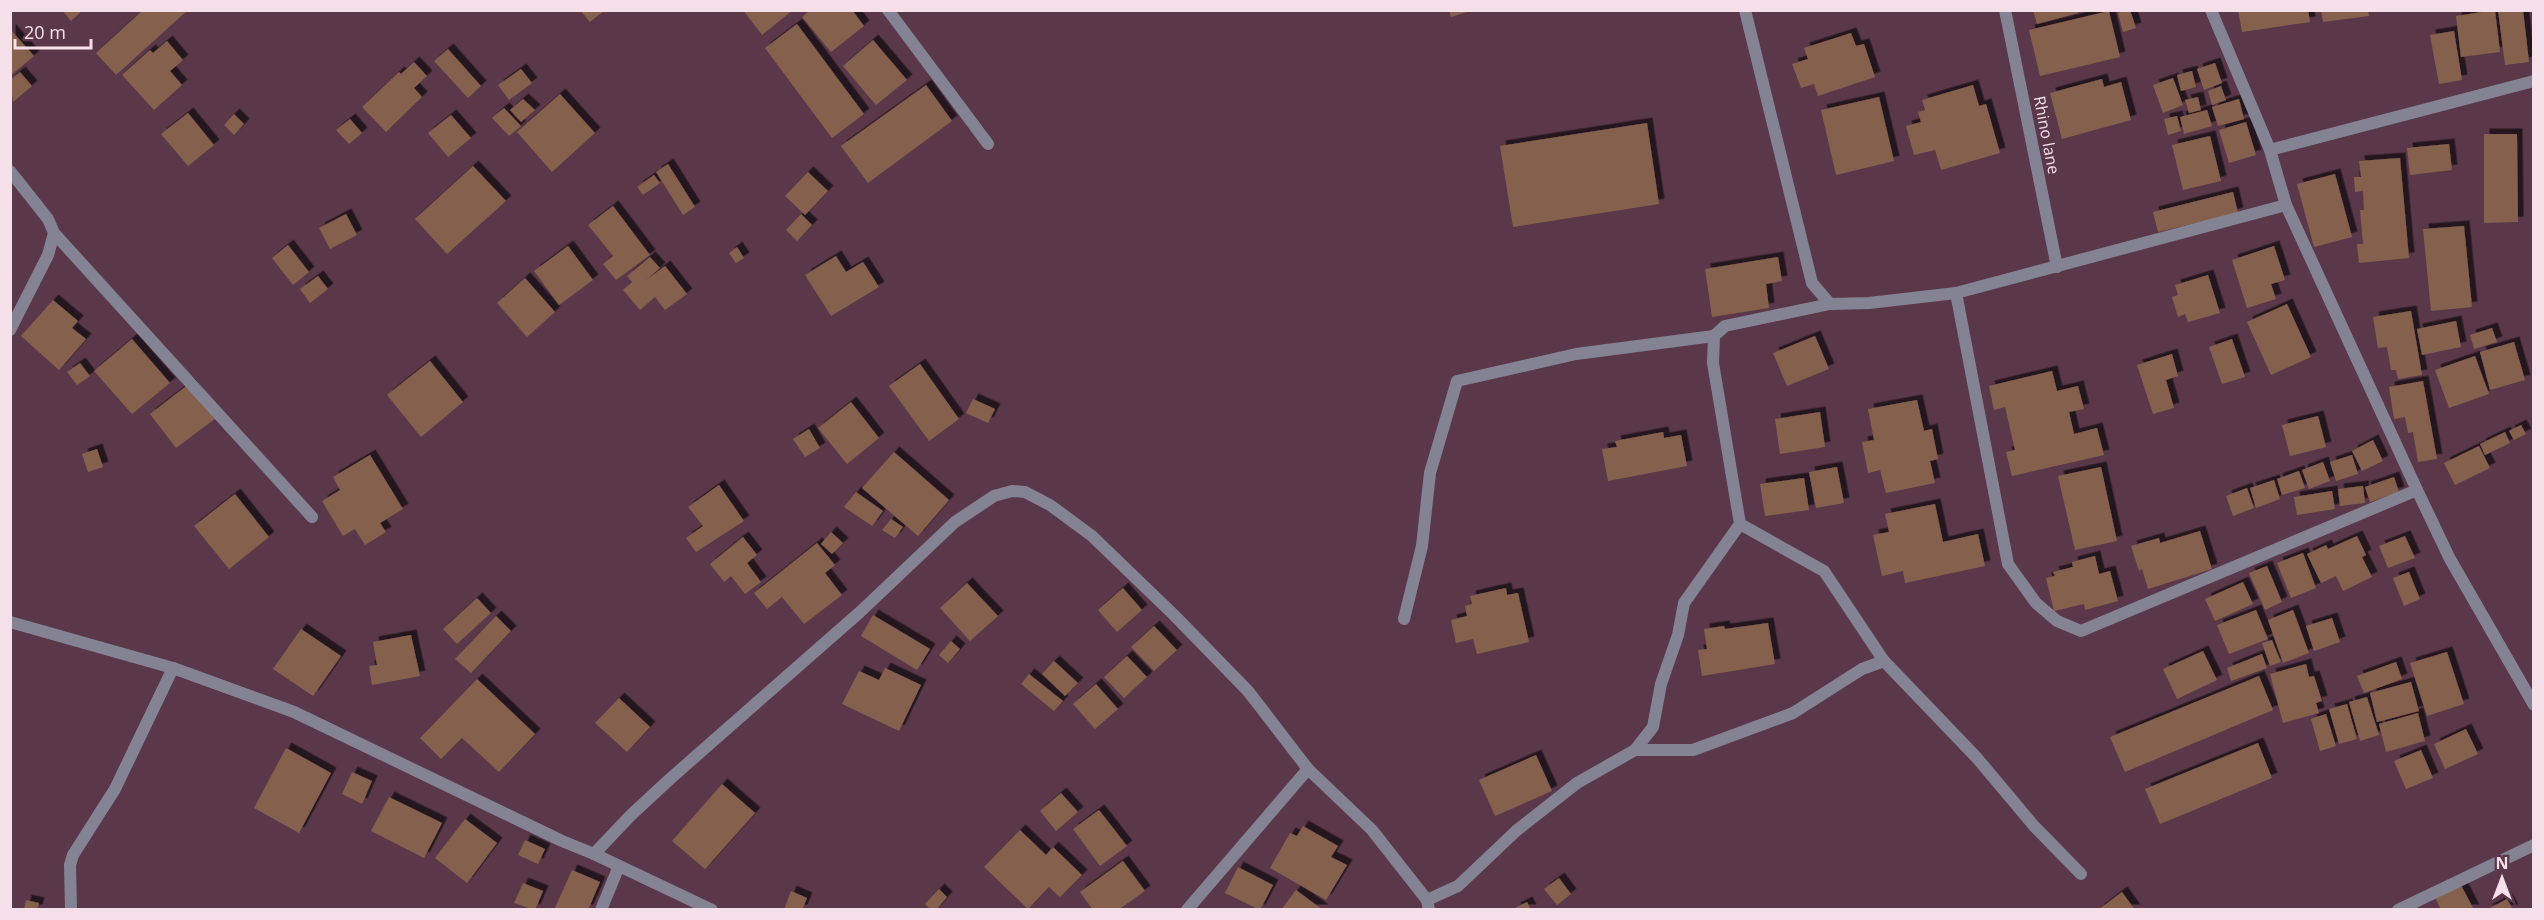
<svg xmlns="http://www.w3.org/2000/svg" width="2544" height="920" font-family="'Open Sans',sans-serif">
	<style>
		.building { fill: #85604e; filter: url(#shadow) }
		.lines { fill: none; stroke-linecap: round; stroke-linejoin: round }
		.minor { stroke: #848394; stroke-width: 12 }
		.labels { text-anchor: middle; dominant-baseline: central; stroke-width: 6; stroke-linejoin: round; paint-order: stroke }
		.street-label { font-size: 16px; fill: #f5e0ea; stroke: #5a384a }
	</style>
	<defs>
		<filter id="shadow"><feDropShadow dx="5.5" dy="-5.5" stdDeviation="0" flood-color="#0009"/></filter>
	</defs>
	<rect width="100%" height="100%" fill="#5a384a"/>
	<g class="building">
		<polygon points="62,10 83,10 71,21"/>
		<polygon points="143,10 188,10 116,75 96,53"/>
		<polygon points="580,10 605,10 590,22"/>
		<polygon points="743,10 793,10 762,35"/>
		<polygon points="810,10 852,10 864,26 831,52 802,17"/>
		<polygon points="1449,10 1470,10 1470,11 1451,17"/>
		<polygon points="2033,10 2077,10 2078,13 2037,24"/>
		<polygon points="2124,10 2130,10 2136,28 2123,32 2118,13"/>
		<polygon points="2238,10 2308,10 2310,22 2242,32"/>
		<polygon points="2321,10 2368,10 2369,16 2323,22"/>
		<polygon points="2495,10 2500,52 2461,57 2456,16"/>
		<polygon points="2498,10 2523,10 2529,62 2505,65"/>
		<polygon points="2109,11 2120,57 2040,76 2029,30"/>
		<polygon points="797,24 864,114 832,138 765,48"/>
		<polygon points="10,29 34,56 10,76"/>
		<polygon points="2454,31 2462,80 2439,84 2430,35"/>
		<polygon points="1851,33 1856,46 1864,44 1875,77 1818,96 1814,84 1801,88 1792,64 1808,59 1804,48"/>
		<polygon points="873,40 907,80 876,105 843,66"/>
		<polygon points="167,41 183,60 170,71 182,85 154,110 122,75 150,50 153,53"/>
		<polygon points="448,49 481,86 468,98 434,61"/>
		<polygon points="414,62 427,76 414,88 422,97 386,132 362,107 399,72 401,74"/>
		<polygon points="2215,63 2222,83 2204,90 2197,69"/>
		<polygon points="521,69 532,83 509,100 498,85"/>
		<polygon points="2192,71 2196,87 2181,91 2177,75"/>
		<polygon points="20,72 32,86 13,102 10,80"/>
		<polygon points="2173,78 2183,105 2163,113 2153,85"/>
		<polygon points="2102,79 2104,87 2121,82 2131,120 2062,139 2050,93"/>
		<polygon points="926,85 952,121 868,183 841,146"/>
		<polygon points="1973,85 1979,106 1986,104 2000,153 1941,170 1935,150 1914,155 1906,126 1921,122 1918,112 1925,110 1922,100"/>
		<polygon points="2221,86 2226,100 2212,105 2208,91"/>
		<polygon points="560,94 595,133 552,172 517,132"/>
		<polygon points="1879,97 1894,161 1836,175 1821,110"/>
		<polygon points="2198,97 2201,110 2189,113 2185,100"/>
		<polygon points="523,99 535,110 521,122 510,110"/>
		<polygon points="2239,99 2244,119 2218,126 2212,107"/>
		<polygon points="504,108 521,126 509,136 492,118"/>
		<polygon points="2207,110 2212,126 2184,134 2180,117"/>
		<polygon points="188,113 214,145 188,166 161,134"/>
		<polygon points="234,114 244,124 234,135 224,125"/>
		<polygon points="451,115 471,138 448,157 428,133"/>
		<polygon points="2177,116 2181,131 2168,135 2164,119"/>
		<polygon points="350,119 362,133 349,144 336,130"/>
		<polygon points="2246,122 2256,155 2229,163 2219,130"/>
		<polygon points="1647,123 1659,204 1513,227 1500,146"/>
		<polygon points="2484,134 2517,134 2518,222 2484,223"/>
		<polygon points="2210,136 2221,181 2183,190 2172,145"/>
		<polygon points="2449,144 2452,170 2410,175 2407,148"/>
		<polygon points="2400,158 2409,258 2359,263 2357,244 2363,244 2360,210 2364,210 2363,191 2355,192 2354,177 2361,177 2359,161"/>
		<polygon points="668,164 695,207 683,215 656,172"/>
		<polygon points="473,166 506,201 447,254 415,219"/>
		<polygon points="808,172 828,191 805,215 785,196"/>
		<polygon points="2335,174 2352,237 2314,247 2297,184"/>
		<polygon points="654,175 660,183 643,195 637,187"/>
		<polygon points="2233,192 2238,213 2158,232 2153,212"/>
		<polygon points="613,206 650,255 616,280 603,264 613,256 588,225"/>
		<polygon points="346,214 357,235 330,249 319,228"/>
		<polygon points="801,214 812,225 797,241 786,230"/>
		<polygon points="2464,226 2472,307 2431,311 2423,229"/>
		<polygon points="288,245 309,272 293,285 272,258"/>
		<polygon points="568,246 593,280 559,305 534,271"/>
		<polygon points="2274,246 2285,280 2271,284 2276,299 2247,308 2232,260"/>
		<polygon points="737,247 744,258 736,263 729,253"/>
		<polygon points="836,256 846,272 863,262 879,287 831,316 805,275"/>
		<polygon points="650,257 660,268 646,280 665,266 687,294 665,310 655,297 640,310 623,290 632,282 627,276"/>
		<polygon points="1778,257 1782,281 1766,284 1769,308 1712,317 1705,269"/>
		<polygon points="2208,275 2220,313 2188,322 2185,314 2178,317 2172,297 2178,295 2175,285"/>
		<polygon points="318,276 328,289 310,303 300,289"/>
		<polygon points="525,278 555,312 527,337 497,303"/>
		<polygon points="53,300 78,321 72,328 86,339 59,370 21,336"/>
		<polygon points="2287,304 2311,357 2271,375 2247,322"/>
		<polygon points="2411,311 2422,375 2398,379 2396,370 2391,370 2387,347 2378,348 2373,317"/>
		<polygon points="2456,321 2461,347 2422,355 2417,329"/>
		<polygon points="2492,328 2497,342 2474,349 2470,335"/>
		<polygon points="1815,336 1829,369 1787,386 1773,353"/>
		<polygon points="132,339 170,383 132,414 94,371"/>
		<polygon points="2232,339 2245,377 2222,384 2209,347"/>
		<polygon points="2514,342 2525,380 2490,390 2480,352"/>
		<polygon points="2172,354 2178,376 2166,380 2174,408 2153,414 2137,365"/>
		<polygon points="2475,356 2489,394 2449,408 2435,370"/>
		<polygon points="430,361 463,402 421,437 387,395"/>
		<polygon points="80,363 90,376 77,385 67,372"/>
		<polygon points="920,364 959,419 929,441 889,386"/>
		<polygon points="2052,371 2057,391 2078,386 2084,409 2069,412 2074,434 2097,428 2104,455 2012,476 2006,452 2015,450 2005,407 1994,410 1989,386"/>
		<polygon points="2423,381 2437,459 2418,462 2413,432 2408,433 2405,417 2394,419 2389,387"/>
		<polygon points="189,384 216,418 176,448 150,414"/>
		<polygon points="973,399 995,409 988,423 966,413"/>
		<polygon points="1917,400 1924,431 1932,429 1938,459 1930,461 1935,483 1886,493 1880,470 1868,473 1862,442 1874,440 1868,409"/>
		<polygon points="851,402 879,438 847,464 818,428"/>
		<polygon points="1820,412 1825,447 1780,454 1775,419"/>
		<polygon points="2318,416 2326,447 2290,456 2282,425"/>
		<polygon points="2521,425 2526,434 2514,440 2509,431"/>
		<polygon points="809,429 820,448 805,457 793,439"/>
		<polygon points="1663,432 1664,438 1681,435 1687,466 1608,481 1602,449 1617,447 1615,441"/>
		<polygon points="2505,432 2510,443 2485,455 2480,444"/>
		<polygon points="2373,440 2383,461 2362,471 2352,451"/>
		<polygon points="2479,446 2490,468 2455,485 2444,463"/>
		<polygon points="97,449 103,467 88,472 82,454"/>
		<polygon points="894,452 949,500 918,536 862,488"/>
		<polygon points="370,455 403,509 380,523 386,532 365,545 355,529 343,536 322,501 340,490 333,477"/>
		<polygon points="2352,455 2358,474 2336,481 2330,462"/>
		<polygon points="2323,462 2330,481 2309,489 2302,470"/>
		<polygon points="1837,467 1844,503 1816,508 1809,472"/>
		<polygon points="2101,467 2117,541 2075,550 2058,476"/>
		<polygon points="2299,471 2305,488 2282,495 2277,479"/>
		<polygon points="2394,477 2399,492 2370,502 2365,487"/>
		<polygon points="1804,478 1809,510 1765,516 1760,484"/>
		<polygon points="2274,480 2280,499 2256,508 2250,488"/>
		<polygon points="719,485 744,521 696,552 686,538 703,526 688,507"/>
		<polygon points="2363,486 2365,503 2340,506 2338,489"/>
		<polygon points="2247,488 2254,508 2233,516 2226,496"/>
		<polygon points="2332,491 2335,509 2297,515 2294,497"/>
		<polygon points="856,492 883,511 872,526 844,507"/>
		<polygon points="235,494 269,537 229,569 194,526"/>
		<polygon points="1935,504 1943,542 1978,534 1985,566 1905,583 1903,571 1882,576 1873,535 1889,532 1885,514"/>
		<polygon points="891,519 903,527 895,538 882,530"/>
		<polygon points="2200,531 2212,569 2148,589 2142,569 2139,571 2131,546 2159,538 2160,543"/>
		<polygon points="831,532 843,543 832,554 821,544"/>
		<polygon points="2357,536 2366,555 2362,557 2372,577 2343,591 2336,576 2321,583 2307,554 2326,545 2328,549"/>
		<polygon points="2405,536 2415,558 2388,568 2379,546"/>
		<polygon points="743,537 757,555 747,563 761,582 745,594 731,576 724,582 710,564"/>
		<polygon points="817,543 835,565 825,573 842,595 804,624 782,597 767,609 754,593"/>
		<polygon points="2303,553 2316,588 2291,598 2277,563"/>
		<polygon points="2095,556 2099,574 2110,571 2118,601 2085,610 2084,604 2054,611 2046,578 2055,576 2053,572 2073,567 2072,562"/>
		<polygon points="2267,566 2282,602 2265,610 2249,573"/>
		<polygon points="2409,572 2420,599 2404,606 2393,578"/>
		<polygon points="2243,582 2253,604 2215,621 2205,599"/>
		<polygon points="967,583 998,616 970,641 940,608"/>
		<polygon points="1123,588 1142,610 1117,632 1098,610"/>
		<polygon points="1506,588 1507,595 1518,593 1529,642 1477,654 1473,639 1456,643 1451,620 1467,616 1465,606 1472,604 1470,596"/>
		<polygon points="477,598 491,613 457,644 443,629"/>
		<polygon points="2256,610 2268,639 2229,654 2217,625"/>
		<polygon points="2293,610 2309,653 2283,663 2268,620"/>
		<polygon points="873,615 930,649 917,670 861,636"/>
		<polygon points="496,616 511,631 471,673 455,659"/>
		<polygon points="2332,618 2340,642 2314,651 2306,626"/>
		<polygon points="1768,623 1775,664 1702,676 1698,650 1707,649 1704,629 1724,626 1725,629"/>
		<polygon points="1154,626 1177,650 1154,671 1131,647"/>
		<polygon points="301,629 341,656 313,696 273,669"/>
		<polygon points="411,635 420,676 372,685 369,666 377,665 373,642"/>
		<polygon points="2272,640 2281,662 2270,666 2262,643"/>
		<polygon points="951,641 960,649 948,663 939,655"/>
		<polygon points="2203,651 2217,680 2177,699 2163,669"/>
		<polygon points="2447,652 2464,704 2427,716 2410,663"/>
		<polygon points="2262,654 2267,668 2231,681 2227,668"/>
		<polygon points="1127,656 1147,677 1124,698 1104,677"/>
		<polygon points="1054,661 1078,683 1065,696 1042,674"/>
		<polygon points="2396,662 2402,679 2364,693 2357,676"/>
		<polygon points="2306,664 2309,677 2314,676 2322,701 2316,703 2319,713 2283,723 2270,674"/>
		<polygon points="885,668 921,685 899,731 842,704 859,671 879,680"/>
		<polygon points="1029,674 1063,701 1054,711 1021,684"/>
		<polygon points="2259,676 2273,710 2125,772 2110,737"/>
		<polygon points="477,679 535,734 499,772 462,738 441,759 420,738"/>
		<polygon points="2411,682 2419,711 2377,722 2370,693"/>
		<polygon points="1096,684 1118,709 1095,729 1073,704"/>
		<polygon points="2367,697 2379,735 2360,741 2349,702"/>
		<polygon points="619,698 650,727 627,752 595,723"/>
		<polygon points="2347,704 2357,739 2339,744 2329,709"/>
		<polygon points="2418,713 2425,741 2386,752 2379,724"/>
		<polygon points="2326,714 2336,746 2320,751 2311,719"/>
		<polygon points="2466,729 2478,754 2445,769 2434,744"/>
		<polygon points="2258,743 2272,778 2160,824 2145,789"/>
		<polygon points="286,748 331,773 299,833 254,808"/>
		<polygon points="2421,750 2433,778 2406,789 2394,761"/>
		<polygon points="1536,755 1552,791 1495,816 1479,780"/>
		<polygon points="352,772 372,781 362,804 342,794"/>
		<polygon points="722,784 755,813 705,869 672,841"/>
		<polygon points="1061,793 1078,812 1056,831 1040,811"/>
		<polygon points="389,797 442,823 424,858 371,831"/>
		<polygon points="1099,810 1127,846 1100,866 1073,829"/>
		<polygon points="465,819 497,843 467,883 435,858"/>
		<polygon points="1303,826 1338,846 1331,857 1347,865 1326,900 1270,868 1290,833 1297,836"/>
		<polygon points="1020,830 1046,855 1053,847 1082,875 1060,897 1049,887 1028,909 984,867"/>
		<polygon points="525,840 545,849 538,864 518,855"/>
		<polygon points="1123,861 1145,891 1118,910 1093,910 1080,892"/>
		<polygon points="1238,867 1273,885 1260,910 1225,893"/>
		<polygon points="572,870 600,882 588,910 554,910"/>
		<polygon points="1559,878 1571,894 1557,905 1544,889"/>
		<polygon points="523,883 543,891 535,910 514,903"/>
		<polygon points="2461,885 2474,910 2441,910 2435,897"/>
		<polygon points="939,889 947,897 936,910 931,910 925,904"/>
		<polygon points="1296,890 1323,910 1281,910"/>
		<polygon points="791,891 807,898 802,910 784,910"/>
		<polygon points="2122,892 2135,910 2098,910"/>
		<polygon points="2507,899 2513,910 2486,910"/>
		<polygon points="26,900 39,903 37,910 24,910"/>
		<polygon points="1527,902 1531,910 1516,910 1515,908"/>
	</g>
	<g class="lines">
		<g class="minor">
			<polyline points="888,10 988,144"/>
			<polyline points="1745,10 1812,283 1830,304 1869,303 1956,293 2286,205"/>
			<polyline points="2005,10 2057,267"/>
			<polyline points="2211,10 2270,150 2286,205 2417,490 2450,559 2534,705"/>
			<polyline points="2270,150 2534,81"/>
			<polyline points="10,171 48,219 54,233 48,255 10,330"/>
			<polyline points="54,233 312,517"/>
			<polyline points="1956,293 2008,564 2036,603 2057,621 2081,631 2417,490"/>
			<polyline points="1740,524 1824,571 1884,661 1977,758 2034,826 2081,874"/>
			<polyline points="1404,619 1422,546 1430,473 1457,381 1576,354 1714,336"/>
			<polyline points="10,622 173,668 294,712 562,841 594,854 631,815 671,778 860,612 955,522 994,496 1012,491 1025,492 1050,505 1092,536 1174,615 1248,691 1308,769 1372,830 1427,900 1429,910"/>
			<polyline points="1635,750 1693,750 1793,713 1862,669 1884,661"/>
			<polyline points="594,854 712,910"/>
			<polyline points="1427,900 1458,886 1516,831 1577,783 1635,750 1653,727 1661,684 1678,635 1684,603 1740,524 1713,363 1714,336 1725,326 1830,304"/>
			<polyline points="71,910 70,865 73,855 115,789 173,668"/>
			<polyline points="601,910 619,866"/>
			<polyline points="1187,910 1308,769"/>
			<polyline points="2398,910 2534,845"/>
		</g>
	</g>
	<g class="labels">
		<g class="street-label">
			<text transform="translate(2047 135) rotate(79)">Rhino lane</text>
		</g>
	</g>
	<rect width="2544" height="920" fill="none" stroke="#f5e0ea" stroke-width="24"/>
	<g transform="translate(2502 878)" stroke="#5a384a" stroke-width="4.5" paint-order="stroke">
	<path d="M0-4.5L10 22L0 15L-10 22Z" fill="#f5e0ea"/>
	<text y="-9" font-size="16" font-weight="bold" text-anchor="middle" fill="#f5e0ea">N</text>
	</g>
	<path d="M15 39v9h76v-9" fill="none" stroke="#f5e0ea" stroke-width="3"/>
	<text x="24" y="39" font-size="18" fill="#f5e0ea" stroke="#5a384a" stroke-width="4.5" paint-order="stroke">20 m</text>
</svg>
